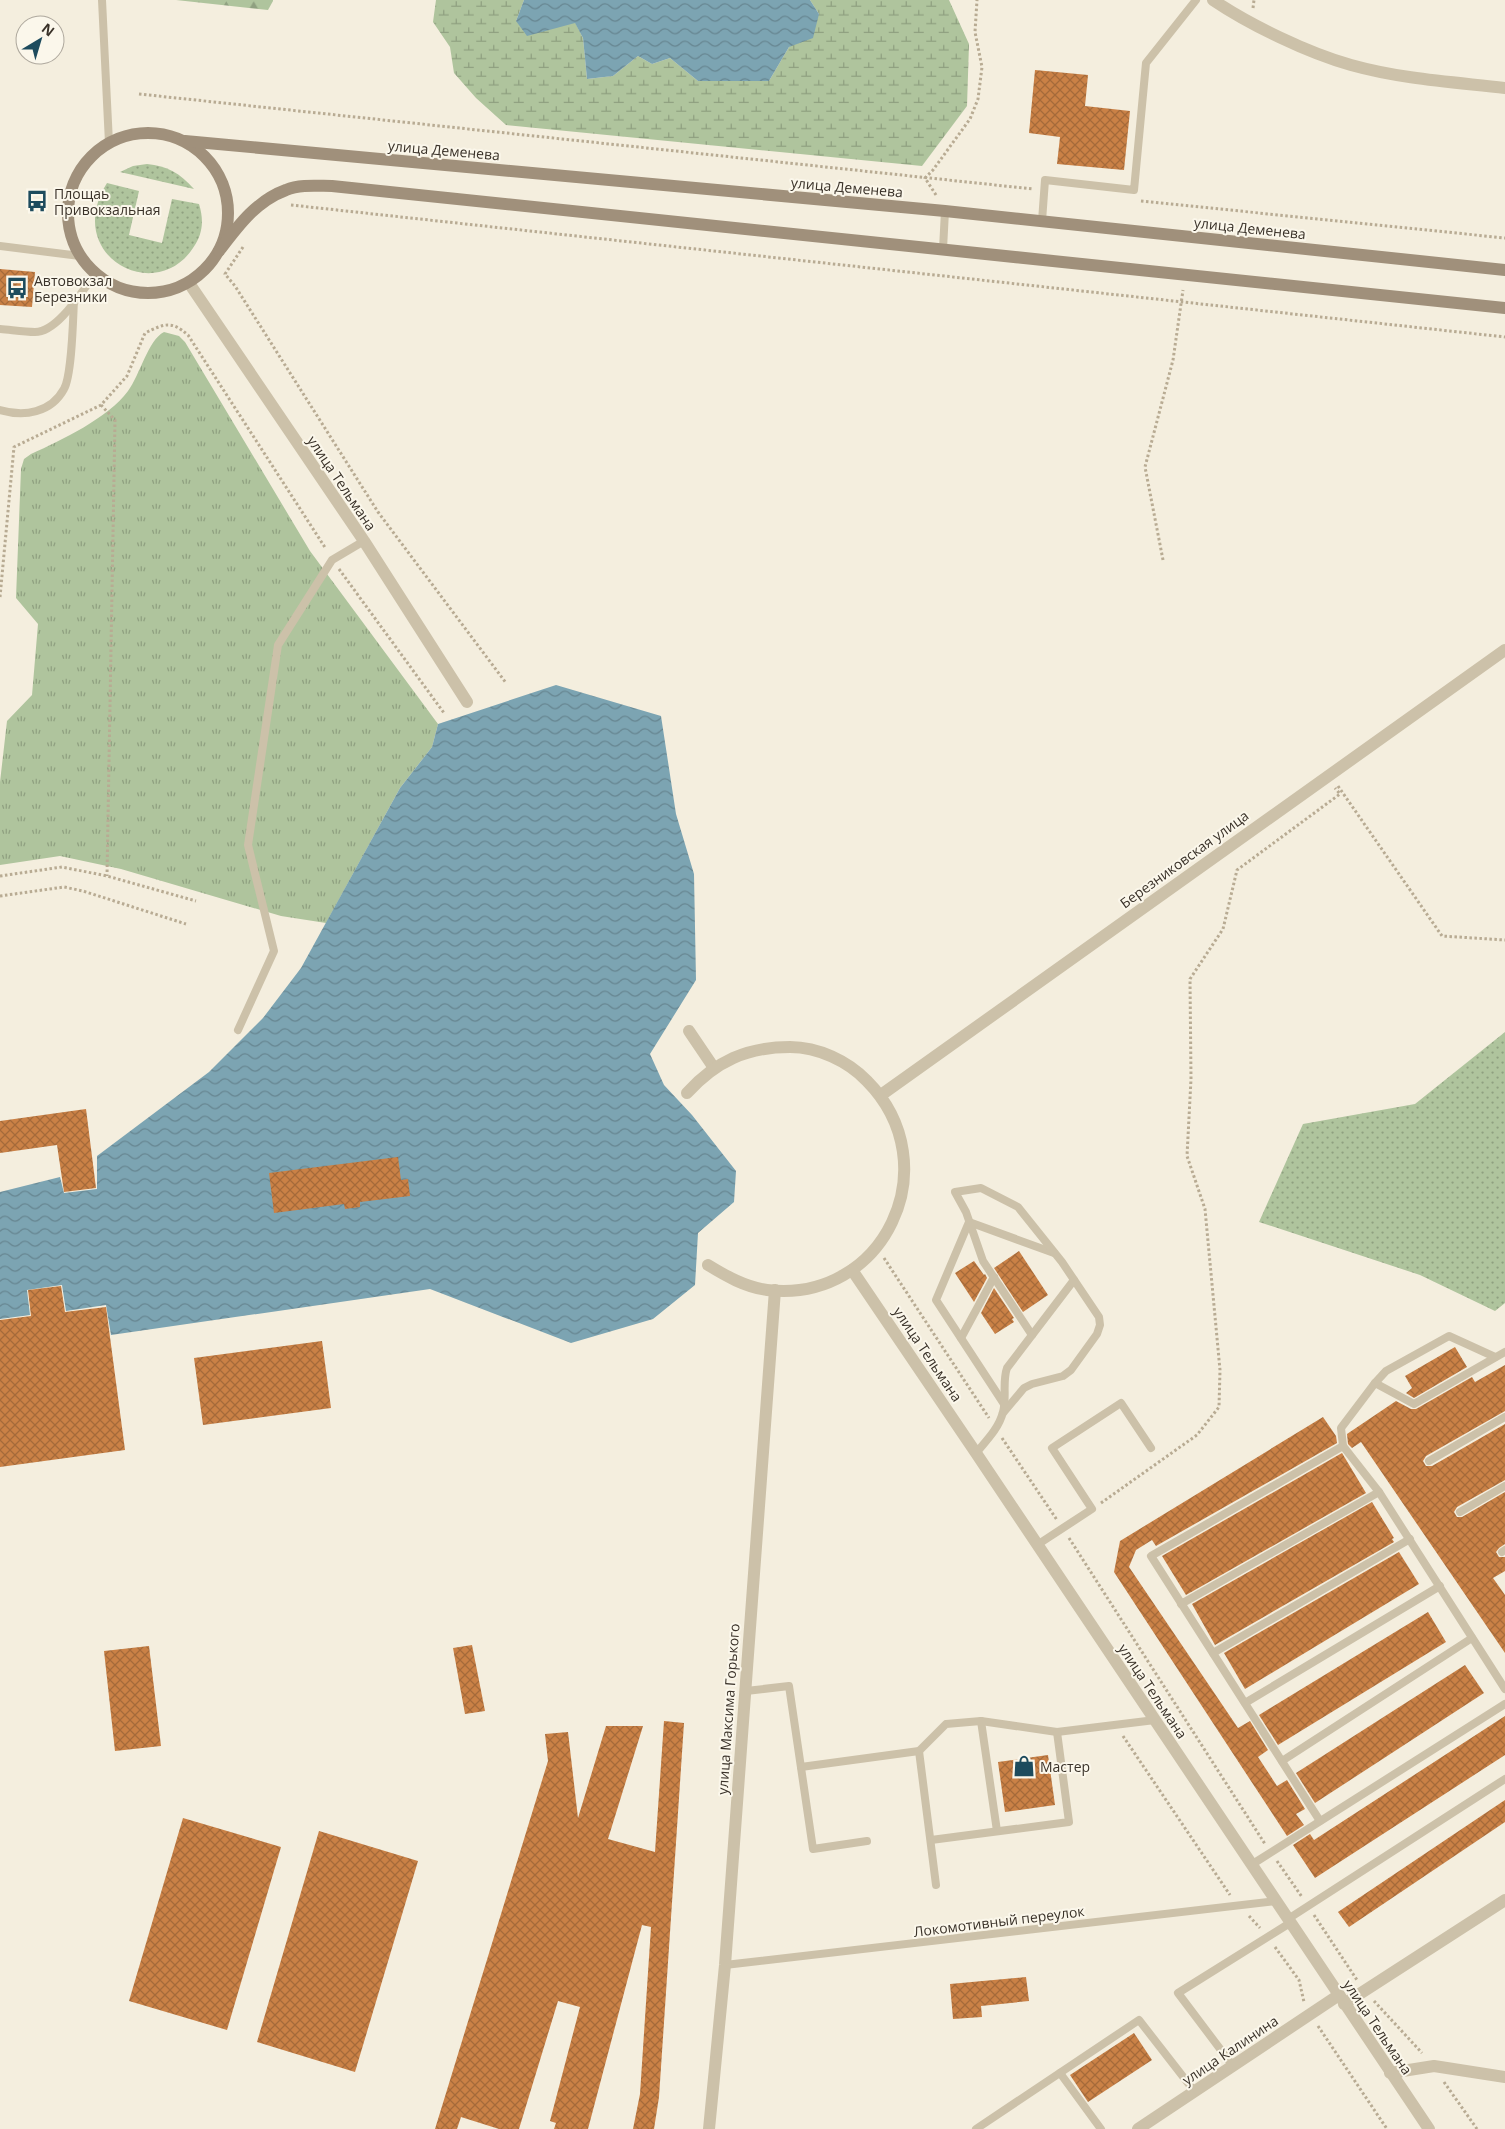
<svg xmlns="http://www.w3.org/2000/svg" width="1505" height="2129" font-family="'Open Sans',sans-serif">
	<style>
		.grass { fill: url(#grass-dots) }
		.forest { fill: url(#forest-firs) }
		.wetland { fill: url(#wetland-marsh) }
		.park { fill: url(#park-tufts) }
		.water { fill: url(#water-waves) }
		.building { fill: url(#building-cross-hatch) }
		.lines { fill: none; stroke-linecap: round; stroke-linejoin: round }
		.path { stroke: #b8ab93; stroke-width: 3; stroke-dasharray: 2.5 2.5; stroke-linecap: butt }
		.service { stroke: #ccc1a9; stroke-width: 8 }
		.minor { stroke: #ccc1a9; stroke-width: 12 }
		.secondary { stroke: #a0907b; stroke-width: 12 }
		.labels { text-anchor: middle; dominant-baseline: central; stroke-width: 4; stroke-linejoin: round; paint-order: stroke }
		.street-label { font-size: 14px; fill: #3a3229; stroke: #fbf7eb }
		.poi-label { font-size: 14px; fill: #3a3229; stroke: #fbf7eb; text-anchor: start }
	</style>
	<defs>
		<pattern id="grass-dots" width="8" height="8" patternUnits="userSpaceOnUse" patternTransform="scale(1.25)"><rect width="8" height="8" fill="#afc49d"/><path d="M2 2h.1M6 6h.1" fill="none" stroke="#8fa080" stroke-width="1.8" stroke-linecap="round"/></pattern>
		<pattern id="forest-firs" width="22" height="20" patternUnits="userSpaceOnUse" patternTransform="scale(1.25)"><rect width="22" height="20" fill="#afc49d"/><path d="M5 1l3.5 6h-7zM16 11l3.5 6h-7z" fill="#8fa080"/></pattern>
		<pattern id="wetland-marsh" width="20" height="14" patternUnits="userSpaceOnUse" patternTransform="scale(1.25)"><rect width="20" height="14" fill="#afc49d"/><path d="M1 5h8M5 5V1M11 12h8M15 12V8" fill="none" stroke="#8fa080"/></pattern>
		<pattern id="park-tufts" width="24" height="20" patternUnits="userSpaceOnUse" patternTransform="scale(1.25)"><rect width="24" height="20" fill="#afc49d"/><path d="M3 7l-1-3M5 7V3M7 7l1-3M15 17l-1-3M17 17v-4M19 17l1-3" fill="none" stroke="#8fa080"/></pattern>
		<pattern id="water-waves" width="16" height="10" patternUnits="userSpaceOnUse" patternTransform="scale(1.25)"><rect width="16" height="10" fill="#7ca4b2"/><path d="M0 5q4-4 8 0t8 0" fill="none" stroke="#678691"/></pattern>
		<pattern id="building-cross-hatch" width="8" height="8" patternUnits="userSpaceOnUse" patternTransform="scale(1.25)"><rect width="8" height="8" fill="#ca8146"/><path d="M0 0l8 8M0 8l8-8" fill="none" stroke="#a56a3a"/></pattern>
	</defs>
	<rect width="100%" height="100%" fill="#f4eede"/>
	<g class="grass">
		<path d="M 147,164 C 167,166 180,173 194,189 L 120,172 L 133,166 Z"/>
		<path d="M 107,183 L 139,191 L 129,235 L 162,243 L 172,199 L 199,204 C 204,220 203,234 193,248 C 155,306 62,255 107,183 Z"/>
		<polygon points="1505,1032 1505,1303 1495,1311 1420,1275 1259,1222 1303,1124 1415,1104"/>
	</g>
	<polygon class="forest" points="176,0 273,0 273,1 268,10"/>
	<polygon class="wetland" points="436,0 524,0 516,21 575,22 583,38 587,79 613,76 638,56 652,64 670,58 698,81 769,81 789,47 819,14 810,0 949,0 969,44 967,106 922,166 506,125 476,98 454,73 450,47 433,22"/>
	<path class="park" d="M 164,332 L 179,336 L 185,342 L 310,551 L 438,724 L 432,747 L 400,788 L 326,923 L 281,916 L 121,869 L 60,856 L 0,865 L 0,782 L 7,721 L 32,695 L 38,624 L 16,598 L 21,469 L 24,459 L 31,454 C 62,440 108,418 128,391 C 140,375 148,340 164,332 Z"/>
	<g class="water">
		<polygon points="524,0 810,0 819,14 813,38 789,47 769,81 698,81 670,58 652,64 638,56 613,76 587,79 583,38 575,23 527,36 516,21"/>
		<polygon points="556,685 661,716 676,814 694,874 696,980 650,1054 664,1085 692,1115 736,1171 734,1202 698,1233 695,1285 653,1319 571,1343 430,1289 111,1335 106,1305 66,1311 62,1285 27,1290 30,1315 0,1319 0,1192 60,1177 64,1193 97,1189 97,1156 209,1072 263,1018 301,968 400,788 432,747 438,724"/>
	</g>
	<g class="building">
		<polygon points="1035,70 1088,75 1085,106 1130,111 1124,170 1057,164 1060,137 1029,133"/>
		<polygon points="0,269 35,272 32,307 0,305"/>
		<polygon points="86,1109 96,1188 64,1192 57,1145 0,1153 0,1121"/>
		<polygon points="398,1157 401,1180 408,1179 410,1196 360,1202 360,1207 345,1209 344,1204 274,1213 269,1173"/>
		<polygon points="1019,1251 1048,1295 1023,1312 994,1268"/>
		<polygon points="974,1261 984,1275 985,1274 987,1278 974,1302 955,1273"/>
		<polygon points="61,1286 65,1312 106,1307 125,1450 0,1467 0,1320 31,1316 28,1290"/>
		<polygon points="994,1288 1014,1318 1012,1319 1014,1322 995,1334 981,1313"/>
		<polygon points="322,1341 331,1408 203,1425 194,1358"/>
		<polygon points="1455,1347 1467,1367 1414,1398 1406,1393 1412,1388 1405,1376"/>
		<polygon points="1505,1365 1505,1411 1426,1456 1423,1461 1426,1466 1432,1466 1505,1424 1505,1480 1457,1507 1454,1512 1457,1517 1462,1517 1505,1492 1505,1544 1499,1548 1496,1552 1499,1557 1505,1557 1505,1571 1493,1578 1505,1595 1505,1653 1361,1442 1352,1448 1348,1444 1347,1434 1396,1401 1411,1409 1416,1409 1472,1377 1475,1382"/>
		<polygon points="1323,1417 1336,1436 1337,1443 1156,1546 1152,1540 1136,1550 1129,1567 1238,1728 1250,1721 1268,1750 1258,1757 1277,1786 1287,1780 1305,1809 1296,1814 1304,1825 1287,1836 1114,1572 1120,1541"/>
		<polygon points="1342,1453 1366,1493 1186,1595 1162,1556"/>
		<polygon points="1372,1502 1394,1538 1392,1539 1394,1542 1215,1645 1192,1604"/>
		<polygon points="1399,1552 1419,1584 1245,1689 1224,1653"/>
		<polygon points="1428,1612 1446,1642 1278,1745 1259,1715"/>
		<polygon points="472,1645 485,1711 465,1714 453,1648"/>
		<polygon points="149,1646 161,1746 115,1751 104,1651"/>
		<polygon points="1465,1665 1484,1693 1315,1803 1296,1773"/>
		<polygon points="1505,1716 1505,1755 1315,1878 1293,1845 1310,1834 1314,1840"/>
		<polygon points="664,1721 684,1723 659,2097 654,2129 633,2129 640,2094 651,1927 642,1925 588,2129 554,2129 556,2123 550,2121 580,2007 558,2001 519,2129 499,2129 461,2117 457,2129 435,2129 548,1761 545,1734 568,1732 578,1818 606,1726 643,1726 608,1839 655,1852"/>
		<polygon points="1048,1755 1055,1805 1005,1812 998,1762"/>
		<polygon points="1505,1800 1505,1822 1349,1927 1338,1912"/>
		<polygon points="183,1818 281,1847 227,2030 129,2001"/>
		<polygon points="319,1831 418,1861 355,2072 257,2042"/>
		<polygon points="1026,1977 1029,2001 981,2006 982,2017 953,2019 950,1984"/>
		<polygon points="1134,2033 1152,2060 1088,2102 1070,2075"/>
	</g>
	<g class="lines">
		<g class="path">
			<polyline points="1253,8 1254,0"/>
			<polyline points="139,94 1033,189"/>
			<polyline points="936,195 925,178 933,170 970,119 978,99 982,67 975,32 977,0"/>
			<polyline points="1141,201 1505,238"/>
			<polyline points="291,205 1505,337"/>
			<polyline points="243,247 225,274 235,286 378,512 506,683"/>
			<polyline points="101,405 115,420 107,876"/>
			<polyline points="1163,560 1145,467 1173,360 1183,290"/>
			<polyline points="339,569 444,713"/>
			<path d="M 0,597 L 14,447 L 101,405 L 127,376 L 145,333 C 164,324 171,320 188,335 L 326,549"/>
			<polyline points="1338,786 1442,936 1505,940"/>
			<polyline points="0,876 62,867 107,876 196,901"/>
			<polyline points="0,896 64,887 83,891 186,924"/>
			<polyline points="884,1258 989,1418"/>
			<polyline points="1002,1438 1057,1520"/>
			<polyline points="1101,1503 1197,1435 1219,1407 1220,1370 1205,1209 1187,1156 1191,1079 1190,979 1223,929 1237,870 1340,794 1335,788"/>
			<polyline points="1069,1538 1265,1844"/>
			<polyline points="1123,1736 1230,1895"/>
			<polyline points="1277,1861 1302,1897"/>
			<polyline points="1314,1915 1357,1980"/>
			<polyline points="1249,1916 1260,1928"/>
			<polyline points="1275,1947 1299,1980 1304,2002"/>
			<polyline points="1374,2001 1422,2053"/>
			<polyline points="1318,2026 1387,2129"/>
			<polyline points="1444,2082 1477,2129"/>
		</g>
		<g class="service">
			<polyline points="102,0 109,143"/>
			<polyline points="1042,221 1045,180 1134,190 1146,63 1196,0"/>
			<polyline points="0,246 80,256"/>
			<polyline points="943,249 945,211"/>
			<path d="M 0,329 C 12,330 24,332 35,332 C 58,332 82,291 95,274"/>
			<path d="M 0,410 C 24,417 51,413 64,389 C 72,375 73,319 74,300"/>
			<polyline points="238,1030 274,951 248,845 278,645 332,560 364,541"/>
			<polyline points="961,1338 994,1277"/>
			<polyline points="1505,1352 1414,1404 1375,1383 1341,1428 1343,1446 1379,1492 1505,1689"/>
			<polyline points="1375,1383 1386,1371 1449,1336 1495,1357"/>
			<polyline points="1004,1404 936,1300 969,1222 1054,1253"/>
			<polyline points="1003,1413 1024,1388 1032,1384 1063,1376 1071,1370 1097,1334 1100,1325 1099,1317 1062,1262 1018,1207 981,1188 955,1192 966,1212 983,1261 1032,1335"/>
			<path d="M 976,1453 C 987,1440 999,1428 1003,1412 C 1007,1398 1002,1382 1007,1368 L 1074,1280"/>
			<polyline points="1429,1461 1505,1417"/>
			<polyline points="1460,1512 1505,1486"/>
			<polyline points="1037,1545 1092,1509 1052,1448 1121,1403 1151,1448"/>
			<polyline points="1502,1552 1505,1550"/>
			<polyline points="1181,1604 1379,1492"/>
			<polyline points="1213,1653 1410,1539"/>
			<polyline points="746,1691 789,1686 813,1849 867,1841"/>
			<polyline points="1245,1703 1440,1586"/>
			<polyline points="981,1721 997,1831"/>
			<polyline points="919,1751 936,1885"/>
			<polyline points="1282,1761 1472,1638"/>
			<polyline points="801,1767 919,1751 946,1724 981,1721 1057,1732 1155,1720"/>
			<polyline points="1320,1821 1151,1556 1343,1446"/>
			<polyline points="931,1840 1069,1822 1057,1732"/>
			<polyline points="1251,1865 1505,1704"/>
			<polyline points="1288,1919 1505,1779"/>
			<polyline points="725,1965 1276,1901"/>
			<polyline points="1233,2066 1178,1993 1290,1923"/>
			<polyline points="1060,2073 1101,2129"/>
			<polyline points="976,2129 1139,2020 1195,2092"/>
		</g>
		<g class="minor">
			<path d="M 1213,0 C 1250,25 1308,53 1351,65 C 1401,79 1453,82 1505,88"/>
			<polyline points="189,283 364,541 467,702"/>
			<polyline points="689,1031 714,1068"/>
			<path d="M 687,1093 C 716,1061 747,1047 790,1047 C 818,1047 848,1061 867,1081 C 950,1165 884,1304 767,1290 C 745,1287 726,1276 708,1265"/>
			<polyline points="881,1095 1505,650"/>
			<polyline points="852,1270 976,1453 1429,2129"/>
			<polyline points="1344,2004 1505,1900"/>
			<polyline points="1390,2073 1434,2066 1505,2077"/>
			<polyline points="709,2129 725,1965 775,1290"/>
			<polyline points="1138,2129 1339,1995"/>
		</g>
		<g class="secondary">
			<circle cx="148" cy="213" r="80"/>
			<polyline points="185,141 945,211 1505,270"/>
			<path d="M 219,251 C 238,226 256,201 286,190 C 300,184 318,186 332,186 L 1505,308"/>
		</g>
	</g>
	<defs>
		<g id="bus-bare" transform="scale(1.725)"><path d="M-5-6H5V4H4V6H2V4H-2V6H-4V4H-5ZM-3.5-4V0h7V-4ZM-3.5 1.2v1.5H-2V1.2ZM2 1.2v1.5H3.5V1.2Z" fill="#1d4b5d" stroke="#fbf7eb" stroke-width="2.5" paint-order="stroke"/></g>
		<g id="shop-bare" transform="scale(1.725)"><path d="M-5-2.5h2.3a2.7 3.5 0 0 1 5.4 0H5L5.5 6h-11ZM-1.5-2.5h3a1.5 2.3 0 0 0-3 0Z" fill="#1d4b5d" stroke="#fbf7eb" stroke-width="2.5" paint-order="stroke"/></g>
	</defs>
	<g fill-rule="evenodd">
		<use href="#bus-bare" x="37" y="201"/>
		<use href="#bus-bare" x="17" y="288"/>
		<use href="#shop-bare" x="1024" y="1766"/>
	</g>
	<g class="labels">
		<g class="street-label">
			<text transform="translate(444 150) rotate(5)">улица Деменева</text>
			<text transform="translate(847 187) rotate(5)">улица Деменева</text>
			<text transform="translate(1250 228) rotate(6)">улица Деменева</text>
			<text transform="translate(342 483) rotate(56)">улица Тельмана</text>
			<text transform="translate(1184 859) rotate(-36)">Березниковская улица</text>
			<text transform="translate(928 1354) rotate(56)">улица Тельмана</text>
			<text transform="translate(1153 1691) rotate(56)">улица Тельмана</text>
			<text transform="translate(728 1709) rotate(-86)">улица Максима Горького</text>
			<text transform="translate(999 1921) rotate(-7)">Локомотивный переулок</text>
			<text transform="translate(1378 2027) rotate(56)">улица Тельмана</text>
			<text transform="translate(1230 2050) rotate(-34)">улица Калинина</text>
		</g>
		<g class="poi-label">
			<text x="54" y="193">Площаь<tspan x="54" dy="16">Привокзальная</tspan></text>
			<text x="34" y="280">Автовокзал<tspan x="34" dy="16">Березники</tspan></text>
			<text x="1040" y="1766">Мастер</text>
		</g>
	</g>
	<g transform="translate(40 40) rotate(38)"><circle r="24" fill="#fbf7eb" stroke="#aea89d"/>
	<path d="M0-4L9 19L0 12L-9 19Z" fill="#1d4b5d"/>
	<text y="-8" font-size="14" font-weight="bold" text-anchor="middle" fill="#3a3229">N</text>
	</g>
</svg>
